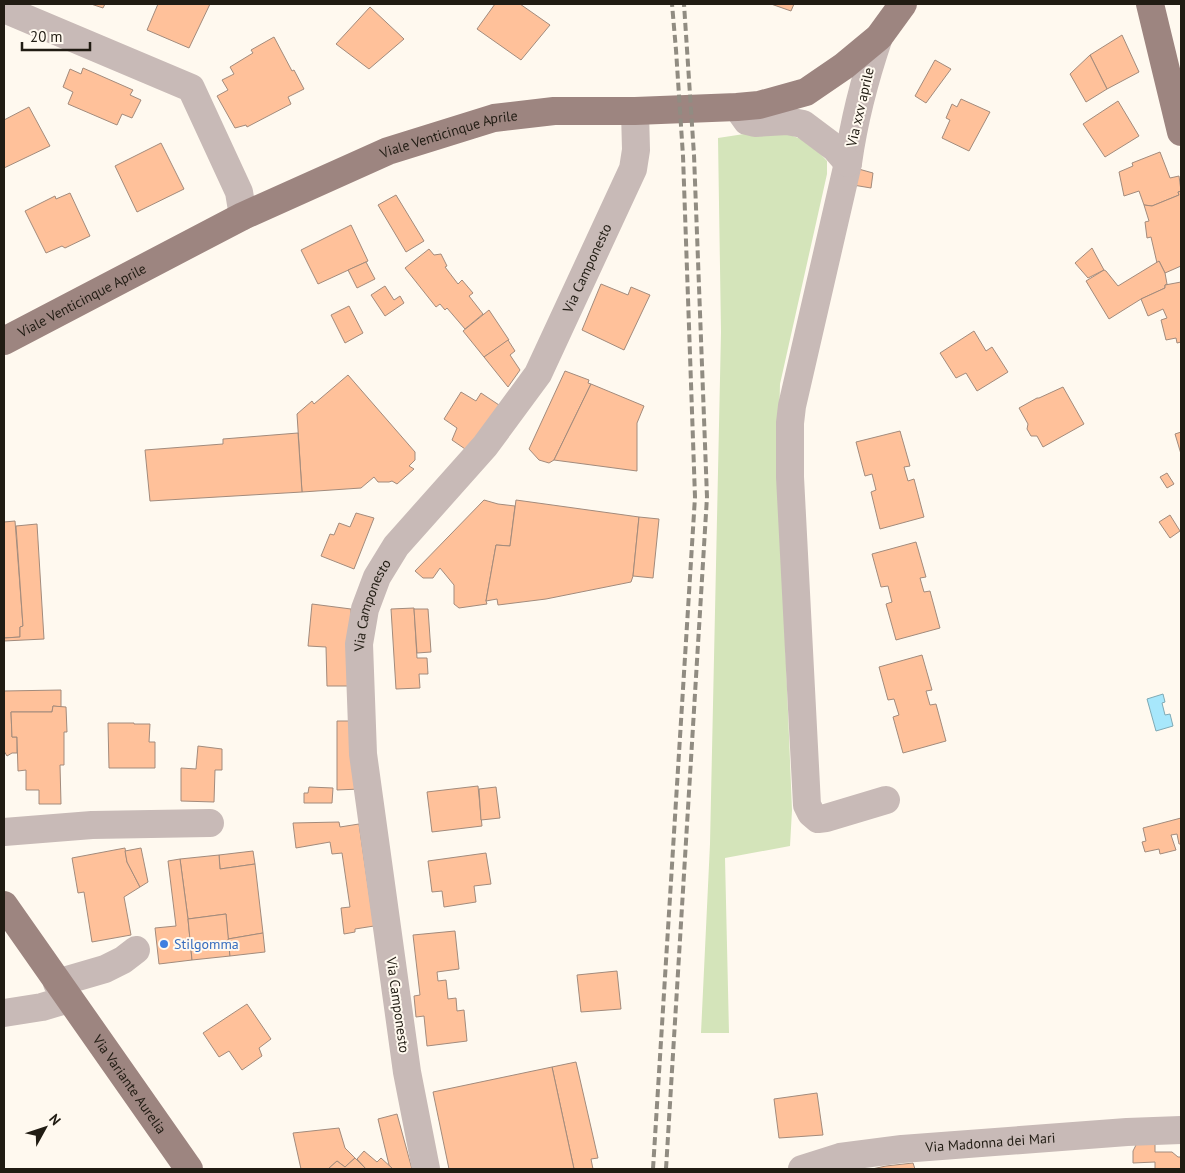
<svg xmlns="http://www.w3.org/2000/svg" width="1185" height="1173" font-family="'PT Sans',sans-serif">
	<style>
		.green { fill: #d4e4ba }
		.water { fill: #a7e7fb; stroke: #7faab5 }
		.building { fill: #ffc19a; stroke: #a38b7c }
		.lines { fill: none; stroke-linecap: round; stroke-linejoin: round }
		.minor { stroke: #c8bab7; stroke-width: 28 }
		.major { stroke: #9d8580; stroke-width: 28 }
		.rail { stroke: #918c82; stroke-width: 4; stroke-dasharray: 8 4; stroke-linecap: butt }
		.shop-dot { fill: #3f7fe0; stroke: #fff9ef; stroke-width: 2 }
		.labels { text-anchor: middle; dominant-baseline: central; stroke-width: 4; stroke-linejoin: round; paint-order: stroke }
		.street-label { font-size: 14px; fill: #211c13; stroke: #fff9ef }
		.shop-label { font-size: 14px; fill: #366cbe; stroke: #fff9ef; text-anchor: start }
	</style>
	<rect width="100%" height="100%" fill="#fff9ef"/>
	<polygon class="green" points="785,133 809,142 827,161 827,174 780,384 778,465 792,810 790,846 725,858 729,1033 701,1033 710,844 721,332 718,138 744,134"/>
	<polygon class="water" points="1163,694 1165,702 1162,703 1165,715 1170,714 1173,726 1156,731 1147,699"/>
	<g class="building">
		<polygon points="91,4 105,4 103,8"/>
		<polygon points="158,4 210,4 189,48 147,30"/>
		<polygon points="495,4 520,4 550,25 521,60 477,29"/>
		<polygon points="771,4 794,4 791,11"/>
		<polygon points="370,7 404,39 369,69 336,44"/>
		<polygon points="1122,35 1139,72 1107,89 1090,55"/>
		<polygon points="274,37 292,71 294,70 304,89 288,97 291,104 247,127 246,125 235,128 217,96 228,90 222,80 234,74 230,67 253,53 251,50"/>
		<polygon points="1090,55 1107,89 1086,102 1070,74"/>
		<polygon points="935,60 951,69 926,103 915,96"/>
		<polygon points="83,68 133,90 130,95 141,100 132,118 122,114 117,125 68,104 73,92 63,87 70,69 81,74"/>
		<polygon points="961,99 990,112 969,151 942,138 950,120 946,118 952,104 957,107"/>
		<polygon points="1118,101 1139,136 1105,157 1083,124"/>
		<polygon points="29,107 50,146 4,168 4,120"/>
		<polygon points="161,143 184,189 137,212 115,166"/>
		<polygon points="1160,152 1170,178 1179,176 1181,191 1178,192 1179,195 1152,206 1144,205 1139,191 1124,196 1119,172 1133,166 1132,163"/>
		<polygon points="855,168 873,173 871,188 853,185"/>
		<polygon points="1181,191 1181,266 1165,273 1159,261 1157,263 1151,237 1147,238 1145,222 1149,221 1144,205 1152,206 1179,195 1178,192"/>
		<polygon points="70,193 90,236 65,248 62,246 46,253 25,211 55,196 56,199"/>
		<polygon points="396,195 424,241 406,252 378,205"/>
		<polygon points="351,225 368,261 318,284 301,250"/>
		<polygon points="1092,248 1104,270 1088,278 1075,263"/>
		<polygon points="429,249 434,255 441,254 447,266 445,267 458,284 462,280 473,293 469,296 483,314 465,329 447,308 445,310 440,304 436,307 405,268"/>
		<polygon points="1159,261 1165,273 1167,284 1165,285 1165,288 1141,299 1109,319 1086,281 1104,270 1106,271 1118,286"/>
		<polygon points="366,262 375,279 357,288 348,270"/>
		<polygon points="1181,282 1181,342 1177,343 1176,338 1166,340 1161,320 1167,318 1163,309 1148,316 1141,299 1165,288 1165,285"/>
		<polygon points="601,284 628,295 631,287 650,295 624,350 582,330"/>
		<polygon points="385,286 394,300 400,296 404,303 385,316 371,295"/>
		<polygon points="349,306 363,333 345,343 331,315"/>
		<polygon points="489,310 509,340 484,357 463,331"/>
		<polygon points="974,331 986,351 992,347 1008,372 977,391 966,373 956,378 940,353"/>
		<polygon points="508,340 515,351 510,355 520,370 508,387 484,357"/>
		<polygon points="565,371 589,380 588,383 591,384 554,460 549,463 539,460 529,449"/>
		<polygon points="348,375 415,452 415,460 409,466 414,469 397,484 392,481 389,482 378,482 374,477 361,488 302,492 297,414 312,401 314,404"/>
		<polygon points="591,384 644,406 637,423 637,471 554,460"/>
		<polygon points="1063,387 1084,424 1043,447 1037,436 1031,436 1027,429 1028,424 1019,408 1037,398 1039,398"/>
		<polygon points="461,392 476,401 481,393 499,405 468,451 452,440 457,428 444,419"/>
		<polygon points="900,431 910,466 904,467 908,481 914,479 924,517 880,529 871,492 876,490 872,474 865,476 856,442"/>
		<polygon points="1181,432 1181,454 1175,434"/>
		<polygon points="298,433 302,492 150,501 145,450 223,444 223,439"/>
		<polygon points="1167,473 1174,484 1167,488 1160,477"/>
		<polygon points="484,500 498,504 515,506 510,546 496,545 486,601 487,604 459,608 454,604 454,585 440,568 433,578 423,578 415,571"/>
		<polygon points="516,500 639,517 633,576 631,582 546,599 498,605 497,599 486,601 496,545 510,546"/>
		<polygon points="356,513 374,518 354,569 321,556 330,534 334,535 339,523 350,527"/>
		<polygon points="1170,515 1180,531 1170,538 1159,522"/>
		<polygon points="639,517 659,519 653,578 633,576"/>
		<polygon points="15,521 23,626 20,627 20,637 4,638 4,522"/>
		<polygon points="37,524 44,639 4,641 4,638 20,637 20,627 23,626 16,526"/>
		<polygon points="916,542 926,577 920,578 924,592 930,591 940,628 896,640 886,604 892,602 888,586 881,587 872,554"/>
		<polygon points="312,604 351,609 351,686 327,686 326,647 308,646"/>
		<polygon points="414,608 417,658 427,658 428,674 419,674 420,688 396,689 391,609"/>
		<polygon points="414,609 428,609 431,652 417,653"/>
		<polygon points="922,655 932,690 926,691 930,705 936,704 946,741 903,753 893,717 899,715 894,699 888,700 879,667"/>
		<polygon points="61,690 61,707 53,706 52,712 11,712 12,737 17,737 17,753 12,753 7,756 4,751 4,691"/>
		<polygon points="53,706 66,707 67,732 64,732 64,765 60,765 61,804 39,804 39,790 26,790 26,770 18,771 17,737 12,737 11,712 52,712"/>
		<polygon points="337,721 355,721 360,789 337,790"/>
		<polygon points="108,723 134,723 134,724 150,724 149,742 155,742 155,768 109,768"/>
		<polygon points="198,746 222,749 222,770 215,770 214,802 181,801 181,768 196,769"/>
		<polygon points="478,786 482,826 432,832 427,792"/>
		<polygon points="309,787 333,788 332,803 304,803 304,793 308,793"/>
		<polygon points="496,787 500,818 481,820 479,789"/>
		<polygon points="1181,818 1181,844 1179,844 1177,834 1171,835 1176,850 1160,854 1159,849 1145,852 1142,842 1146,841 1143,828"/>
		<polygon points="339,822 340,827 359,824 374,926 355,929 355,932 344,934 341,908 350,907 342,853 332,854 330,842 296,848 293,823"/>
		<polygon points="125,848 127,862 140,887 124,897 131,935 92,942 84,892 78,893 72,858"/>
		<polygon points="141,848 148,882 140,887 127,862 125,851"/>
		<polygon points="253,851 255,864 220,869 219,855"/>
		<polygon points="486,853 491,884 474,886 476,902 444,907 442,891 432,892 428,861"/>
		<polygon points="219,855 220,869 255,864 263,933 228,939 226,914 188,919 180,859"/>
		<polygon points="180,859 188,919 192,960 159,964 155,928 176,926 168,861"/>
		<polygon points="226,914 230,956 192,960 188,919"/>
		<polygon points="455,931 459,969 437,972 438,981 446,980 448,999 456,998 457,1011 464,1010 467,1041 427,1046 424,1016 416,1017 414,996 420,995 413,935"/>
		<polygon points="263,933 265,952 230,956 228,939"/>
		<polygon points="617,971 621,1009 581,1012 577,975"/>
		<polygon points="247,1004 271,1039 259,1048 262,1056 242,1070 229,1051 219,1057 203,1033"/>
		<polygon points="576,1062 598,1158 591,1159 593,1169 574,1169 552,1067"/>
		<polygon points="552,1067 574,1169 449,1169 433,1092"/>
		<polygon points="817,1093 823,1135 779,1138 774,1099"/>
		<polygon points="397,1114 412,1169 393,1169 389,1165 378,1119"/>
		<polygon points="339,1128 345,1148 355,1158 345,1167 337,1161 328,1169 301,1169 293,1133"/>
		<polygon points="1137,1143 1155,1143 1155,1152 1172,1152 1178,1157 1181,1157 1181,1169 1155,1169 1155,1162 1133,1163 1133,1151"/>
		<polygon points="364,1151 377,1162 381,1158 393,1169 366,1169 357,1159"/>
		<polygon points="355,1158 366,1169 328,1169 337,1161 345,1167"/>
		<polygon points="913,1163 915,1169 872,1169 886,1166"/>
	</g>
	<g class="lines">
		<g class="minor">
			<polyline points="4,9 191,88 239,192 243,216"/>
			<path d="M 879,37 C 865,78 854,120 848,163 L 792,406 L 790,423 L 790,477 L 807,805 L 811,813 L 818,819 L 826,818 L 886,800"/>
			<polyline points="737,107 747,121 755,123 787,121 803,124 835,148 848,163"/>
			<polyline points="4,832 92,825 210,823"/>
			<polyline points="57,983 105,969 123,960 136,950"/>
			<polyline points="4,1013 42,1007 69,999"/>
			<path id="s1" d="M 426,1169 L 407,1072 L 363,754 L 359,644 L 365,609 L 377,577 L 396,546 L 485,446 L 538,374 L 633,169 L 636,150 L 635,111"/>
			<path id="s2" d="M 802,1169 L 840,1157 L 902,1149 L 1127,1132 L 1181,1130"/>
		</g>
		<g class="major">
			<polyline points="1150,4 1181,132"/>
			<path id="s3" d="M 4,341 L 243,216 L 388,151 L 494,118 L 554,111 L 635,111 L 737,107 L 759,105 L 806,92 L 844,66 L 879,37 L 903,4"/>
			<path id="s4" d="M 4,905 L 189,1169"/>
		</g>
		<g class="rail">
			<polyline points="653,1169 695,497 683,156 676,50 672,4"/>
			<polyline points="666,1169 707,497 694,155 684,4"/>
		</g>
	</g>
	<circle class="shop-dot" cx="164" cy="944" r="5"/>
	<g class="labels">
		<g class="street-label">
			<text transform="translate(860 107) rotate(-77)">Via xxv aprile</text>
			<text stroke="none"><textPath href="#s3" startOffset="492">Viale Venticinque Aprile</textPath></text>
			<text stroke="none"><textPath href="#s1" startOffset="976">Via Camponesto</textPath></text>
			<text stroke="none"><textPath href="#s3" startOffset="88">Viale Venticinque Aprile</textPath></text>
			<text stroke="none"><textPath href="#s1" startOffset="571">Via Camponesto</textPath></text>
			<text transform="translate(398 1005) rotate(82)">Via Camponesto</text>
			<text stroke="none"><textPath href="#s4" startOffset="219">Via Variante Aurelia</textPath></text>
			<text stroke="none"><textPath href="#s2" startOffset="191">Via Madonna dei Mari</textPath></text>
		</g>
		<g class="shop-label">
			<text x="174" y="944">Stilgomma</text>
		</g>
	</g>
	<rect width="1185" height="1173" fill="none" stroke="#211c13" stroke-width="10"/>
	<g transform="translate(45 1128) rotate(50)" stroke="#fff9ef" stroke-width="4" paint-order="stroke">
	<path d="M0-4L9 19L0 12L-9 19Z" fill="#211c13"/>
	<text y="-8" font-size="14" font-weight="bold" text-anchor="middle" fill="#211c13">N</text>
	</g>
	<path d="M22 42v8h68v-8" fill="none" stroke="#211c13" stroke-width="2.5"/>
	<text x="30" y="42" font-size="15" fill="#211c13" stroke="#fff9ef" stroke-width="4" paint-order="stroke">20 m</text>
</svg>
